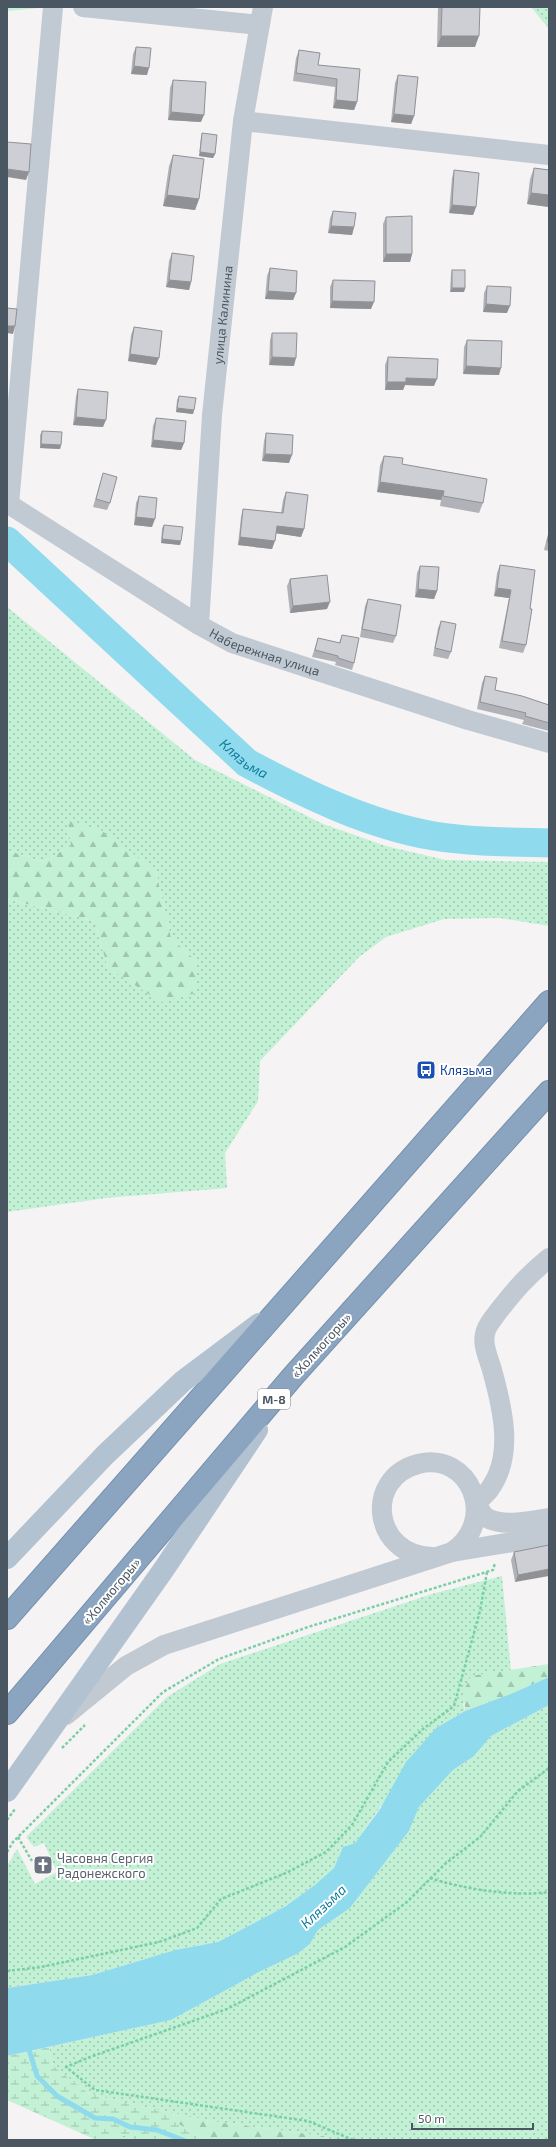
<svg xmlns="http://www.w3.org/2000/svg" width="556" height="2147" font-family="'Exo 2',sans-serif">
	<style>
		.grass { fill: url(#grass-dots) }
		.forest { fill: url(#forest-firs) }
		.wetland { fill: url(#wetland-marsh) }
		.water { fill: #90daee }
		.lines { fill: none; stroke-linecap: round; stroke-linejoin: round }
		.stream { stroke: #90daee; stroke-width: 5 }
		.river { stroke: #90daee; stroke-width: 29 }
		.highway-casing { stroke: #7690ad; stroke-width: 24 }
		.path { stroke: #7ad0a6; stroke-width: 2.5; stroke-dasharray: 3 2; stroke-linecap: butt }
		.minor { stroke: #c1cad2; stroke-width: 20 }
		.major { stroke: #b3c2d1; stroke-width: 22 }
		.highway { stroke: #8ba5c1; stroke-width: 22 }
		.wall { fill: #b0b2b7 }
		.shaded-wall { fill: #909195 }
		.building { fill: #cdcfd5; stroke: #909195 }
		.labels { text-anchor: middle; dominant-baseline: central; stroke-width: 4; stroke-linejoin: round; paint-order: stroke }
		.shield { fill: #fff; stroke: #808990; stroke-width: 1 }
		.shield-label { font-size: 12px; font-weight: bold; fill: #4a5661 }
		.street-label { font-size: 13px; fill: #4a5661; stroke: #fff }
		.transit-label { font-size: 13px; fill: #164399; stroke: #fff; text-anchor: start }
		.worship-label { font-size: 13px; fill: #5b616d; stroke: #fff; text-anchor: start }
		.water-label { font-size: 14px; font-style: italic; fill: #0c7c9b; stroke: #fff }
	</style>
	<defs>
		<pattern id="grass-dots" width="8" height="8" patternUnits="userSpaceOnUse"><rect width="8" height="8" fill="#c3f1d5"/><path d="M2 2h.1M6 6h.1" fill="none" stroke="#a0c6b0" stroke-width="1.8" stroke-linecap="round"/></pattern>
		<pattern id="forest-firs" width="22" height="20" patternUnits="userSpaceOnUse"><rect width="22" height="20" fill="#c3f1d5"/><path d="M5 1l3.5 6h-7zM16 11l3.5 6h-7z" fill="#a0c6b0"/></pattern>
		<pattern id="wetland-marsh" width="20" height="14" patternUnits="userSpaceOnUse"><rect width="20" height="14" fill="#c3f1d5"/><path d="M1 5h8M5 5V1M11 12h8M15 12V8" fill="none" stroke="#a0c6b0"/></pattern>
	</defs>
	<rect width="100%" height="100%" fill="#f5f3f3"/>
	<g class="grass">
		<polygon points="531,7 549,7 549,29"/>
		<polygon points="7,607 195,760 323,824 386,846 445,860 549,862 549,926 500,918 444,919 386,937 359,957 260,1061 258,1101 225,1153 227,1188 106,1198 7,1212 7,899 94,921 108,968 196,961 171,938 156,871 71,846 42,862 7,850"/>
		<polygon points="502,1576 511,1671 497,1673 463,1704 465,1711 436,1728 355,1843 343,1847 334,1868 316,1884 286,1906 218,1942 175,1950 92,1975 7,1988 7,1866 17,1849 35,1884 57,1872 44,1843 34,1847 26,1837 167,1697 220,1664 432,1594"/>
		<polygon points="549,1705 549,2140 332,2140 323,2136 215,2122 117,2101 88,2093 53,2066 49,2047 171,2020 259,1972 297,1954 310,1944 318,1930 350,1908 409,1831 419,1807 453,1770 474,1756 491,1736"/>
	</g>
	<g class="forest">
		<polygon points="7,7 51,7 7,11"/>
		<polygon points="68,821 101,830 156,871 171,938 196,961 196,993 161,1002 108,968 94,921 7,899 7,850 42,862 71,846"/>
		<polygon points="549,1664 549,1677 513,1693 465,1711 464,1690 471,1676"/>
		<polygon points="174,2113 215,2122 323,2136 332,2140 207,2140 173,2121"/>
		<polygon points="116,2133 135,2140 108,2140"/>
	</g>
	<polygon class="wetland" points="49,2047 53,2066 88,2093 117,2101 174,2113 173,2121 207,2140 135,2140 116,2133 108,2140 96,2140 7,2100 7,2056"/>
	<polygon class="water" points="549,1677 549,1705 491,1736 474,1756 453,1770 419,1807 409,1831 350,1908 318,1930 310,1944 297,1954 259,1972 171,2020 7,2056 7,1988 92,1975 175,1950 218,1942 286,1906 316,1884 334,1868 343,1847 355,1843 380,1809 406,1762 436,1728 465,1711 513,1693"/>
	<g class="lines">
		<polyline class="stream" points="28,2046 37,2076 57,2096 95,2118 113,2119 130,2127 157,2130 183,2140"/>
		<path class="river" id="s1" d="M 7,541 L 247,763 C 305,794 369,825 434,836 C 471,842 511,842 549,843"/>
		<g class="highway-casing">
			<g id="highway">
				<polyline points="7,1618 549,1002"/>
				<polyline points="7,1713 294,1375 549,1092"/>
			</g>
		</g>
		<g class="path">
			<polyline points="62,1748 85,1725"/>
			<polyline points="7,1820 15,1809"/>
			<polyline points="18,1837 32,1861"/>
			<polyline points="7,1852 13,1842 163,1692 219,1659 308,1627 493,1570 495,1563"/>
			<path d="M 430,1878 C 463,1889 515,1897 549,1892"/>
			<polyline points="7,1971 41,1967 159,1942 197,1928 221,1899 286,1873 326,1852 352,1825 388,1762 423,1729 454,1706 480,1611 487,1572"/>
			<polyline points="353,2140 308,2121 95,2090 66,2067 90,2057 227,2009 345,1947 407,1902 445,1864 480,1837 518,1791 549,1768"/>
		</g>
		<g class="minor">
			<polyline points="83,7 260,25"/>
			<polyline points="243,121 549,155"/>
			<path id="s2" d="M 7,503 L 199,625 L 232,643 L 468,720 L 549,743"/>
			<polyline points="9,504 53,7"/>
			<path id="s3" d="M 199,625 L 212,415 L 243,121 L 263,7"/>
			<path d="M 476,1503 C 480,1499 485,1495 489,1490 C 515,1456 502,1406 492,1370 C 489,1359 482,1345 485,1334 C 486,1326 493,1319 497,1313 C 514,1291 527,1276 549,1258"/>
			<path d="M 476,1503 C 479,1508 482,1515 487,1518 C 503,1527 531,1521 549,1518"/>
			<path d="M 432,1557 C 372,1555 364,1478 418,1464 C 470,1451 499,1520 452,1552"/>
			<polyline points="66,1715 126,1666 164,1645 452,1552 549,1536"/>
		</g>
		<g class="major">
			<polyline points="7,1558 105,1455 183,1381 259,1324"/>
			<polyline points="7,1791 164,1569 257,1430"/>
		</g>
		<use href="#highway" class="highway"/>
	</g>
	<g class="wall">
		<polygon points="438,7 480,7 475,47 437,47"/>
		<polygon points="136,47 147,75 131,74 133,54"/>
		<polygon points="299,50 318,65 360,69 357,102 354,110 333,108 335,87 293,81 296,58"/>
		<polygon points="398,75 414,116 411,124 391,122 395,83"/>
		<polygon points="173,80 201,122 168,120 170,88"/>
		<polygon points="202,133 215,154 213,158 199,156 201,137"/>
		<polygon points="173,155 199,199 195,210 163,206 169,166"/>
		<polygon points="534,168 549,170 549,207 527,204 530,179"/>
		<polygon points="454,170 476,207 473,215 449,213 452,178"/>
		<polygon points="333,211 354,227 352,235 328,233 330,218"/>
		<polygon points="386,217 412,254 410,262 383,262 383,224"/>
		<polygon points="172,253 191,282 189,290 166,287 169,261"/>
		<polygon points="270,268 296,293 293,300 265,299 267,276"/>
		<polygon points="452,270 465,288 464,292 450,292 451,274"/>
		<polygon points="333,280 371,309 330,308 330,287"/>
		<polygon points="487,286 507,313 483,312 484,293"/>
		<polygon points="134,327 156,365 128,361 131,335"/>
		<polygon points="272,333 294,366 269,365 270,340"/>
		<polygon points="467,340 499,375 463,374 464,347"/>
		<polygon points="388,357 434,386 405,385 403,390 385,390 385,365"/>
		<polygon points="78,389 103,427 73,425 76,396"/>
		<polygon points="179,396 194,410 193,414 176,412 177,400"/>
		<polygon points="156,418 184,443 181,450 151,447 153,426"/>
		<polygon points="42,431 61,445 60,449 40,448 40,435"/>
		<polygon points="266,433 289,463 262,461 264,441"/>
		<polygon points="384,456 402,464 483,503 479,513 440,506 441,500 377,492 380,465"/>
		<polygon points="103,473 110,503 107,510 93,507"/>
		<polygon points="286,492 304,529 301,537 276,533 272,549 238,545 241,517 243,509 281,513 283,500"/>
		<polygon points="139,496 152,527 134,525 136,503"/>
		<polygon points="164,525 181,541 180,545 161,543 162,528"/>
		<polygon points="549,530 549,551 544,550"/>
		<polygon points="500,565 530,609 526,645 523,653 499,648 509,598 494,596 497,573"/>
		<polygon points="420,566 437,591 434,599 415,597 417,573"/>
		<polygon points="290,579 327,609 290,613 287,586"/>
		<polygon points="368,599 396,636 393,643 360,637 365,606"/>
		<polygon points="441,621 451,652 448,659 433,656 438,628"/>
		<polygon points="342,635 354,663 352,670 335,665 336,662 312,657 318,638 339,643"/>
		<polygon points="485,676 495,690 549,705 549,731 522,724 524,720 477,709 482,683"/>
		<polygon points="549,1545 515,1582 511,1560 514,1552"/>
	</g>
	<g class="shaded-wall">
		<polygon points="441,36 479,36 475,47 437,47"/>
		<polygon points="134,66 149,68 147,75 131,74"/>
		<polygon points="336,100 357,102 354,110 333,108"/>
		<polygon points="171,112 204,115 201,122 168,120"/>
		<polygon points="394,114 414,116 411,124 391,122"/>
		<polygon points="200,152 215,154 213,158 199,156"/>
		<polygon points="7,169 29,172 26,180 7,177"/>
		<polygon points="531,193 549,195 549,207 527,204"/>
		<polygon points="167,195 199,199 195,210 163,206"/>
		<polygon points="452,205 476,207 473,215 449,213"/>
		<polygon points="331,226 354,227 352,235 328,233"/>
		<polygon points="386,254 412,254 410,262 383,262"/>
		<polygon points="169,280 191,282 189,290 166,287"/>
		<polygon points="452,288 465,288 464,292 450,292"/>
		<polygon points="268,291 296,293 293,300 265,299"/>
		<polygon points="332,301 374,302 371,309 330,308"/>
		<polygon points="486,304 510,306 507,313 483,312"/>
		<polygon points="7,326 15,326 13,334 7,333"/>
		<polygon points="130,354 159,358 156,365 128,361"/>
		<polygon points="272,357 296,358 294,366 269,365"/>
		<polygon points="466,366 501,368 499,375 463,374"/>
		<polygon points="406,378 437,379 434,386 405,385 403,390 385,390 387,382"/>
		<polygon points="177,408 194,410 193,414 176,412"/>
		<polygon points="76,417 106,420 103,427 73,425"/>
		<polygon points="153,440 184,443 181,450 151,447"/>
		<polygon points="41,444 61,445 60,449 40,448"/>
		<polygon points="265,454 292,455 289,463 262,461"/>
		<polygon points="380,482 444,491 441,500 377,492"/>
		<polygon points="136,517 155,519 152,527 134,525"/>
		<polygon points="277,526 304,529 301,537 274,533"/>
		<polygon points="240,537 275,541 272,549 238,545"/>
		<polygon points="162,539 181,541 180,545 161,543"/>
		<polygon points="497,588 511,590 509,598 494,596"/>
		<polygon points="418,589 437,591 434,599 415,597"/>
		<polygon points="330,602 327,609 290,613 293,606"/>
		<polygon points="549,1569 549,1576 515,1582 518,1575"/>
	</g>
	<g class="building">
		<polygon points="442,7 480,7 479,36 441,36"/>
		<polygon points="136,47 151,48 149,68 134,66"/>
		<polygon points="299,50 320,53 318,65 360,69 357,102 336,100 337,79 296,73"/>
		<polygon points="398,75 418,77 414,116 394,114"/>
		<polygon points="173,80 206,82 204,115 171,112"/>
		<polygon points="202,133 217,135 215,154 200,152"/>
		<polygon points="7,142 31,144 29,172 7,169"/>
		<polygon points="173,155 204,159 199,199 167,195"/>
		<polygon points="534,168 549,170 549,195 531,193"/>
		<polygon points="454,170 479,173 476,207 452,205"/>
		<polygon points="333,211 356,213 354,227 331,226"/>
		<polygon points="412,216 412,254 386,254 386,217"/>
		<polygon points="172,253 194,256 191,282 169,280"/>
		<polygon points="270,268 297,271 296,293 268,291"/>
		<rect x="452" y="270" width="13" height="18"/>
		<polygon points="333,280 375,281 374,302 332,301"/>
		<polygon points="487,286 511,287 510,306 486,304"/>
		<polygon points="7,308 17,309 15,326 7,326"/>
		<polygon points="134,327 162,331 159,358 130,354"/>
		<polygon points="272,333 297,333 296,358 272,357"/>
		<polygon points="467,340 502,341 501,368 466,366"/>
		<polygon points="388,357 438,359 437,379 406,378 406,382 387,382"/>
		<polygon points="78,389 108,392 106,420 76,417"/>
		<polygon points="179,396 196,398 194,410 177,408"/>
		<polygon points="156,418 186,421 184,443 153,440"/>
		<polygon points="42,431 62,432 61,445 41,444"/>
		<polygon points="266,433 293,435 292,455 265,454"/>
		<polygon points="384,456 403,458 402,464 487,479 483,503 443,496 444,491 380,482"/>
		<polygon points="103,473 117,477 110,503 96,499"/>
		<polygon points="286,492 308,495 304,529 277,526 275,541 240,537 243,509 283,513"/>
		<polygon points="139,496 157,498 155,519 136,517"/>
		<polygon points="164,525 183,527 181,541 162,539"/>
		<polygon points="549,534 549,543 547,542"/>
		<polygon points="500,565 535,570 530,609 532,609 526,645 502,641 511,590 497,588"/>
		<polygon points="420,566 439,567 437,591 418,589"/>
		<polygon points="327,575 330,602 293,606 290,579"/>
		<polygon points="368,599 401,605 396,636 362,629"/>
		<polygon points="441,621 456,624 451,652 435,648"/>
		<polygon points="342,635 359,638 354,663 338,658 338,656 315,650 318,638 340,643"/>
		<polygon points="485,676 497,678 495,690 522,696 549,705 549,723 525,716 526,713 480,702"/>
		<polygon points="549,1545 549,1569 518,1575 514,1552"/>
	</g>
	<defs>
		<g id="bus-square" transform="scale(1)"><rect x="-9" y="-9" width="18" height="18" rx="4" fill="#1a4fb4" stroke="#fff"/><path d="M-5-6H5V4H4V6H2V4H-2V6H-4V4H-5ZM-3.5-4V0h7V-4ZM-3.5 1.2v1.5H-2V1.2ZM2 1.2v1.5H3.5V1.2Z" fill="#fff"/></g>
		<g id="church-square" transform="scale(1)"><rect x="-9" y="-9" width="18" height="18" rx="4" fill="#6b7280" stroke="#fff"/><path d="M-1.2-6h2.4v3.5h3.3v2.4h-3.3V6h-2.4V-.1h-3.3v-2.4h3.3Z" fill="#fff"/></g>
	</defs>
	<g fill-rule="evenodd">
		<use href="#bus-square" x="426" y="1070"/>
		<use href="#church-square" x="43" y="1865"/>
	</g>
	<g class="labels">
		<rect class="shield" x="258" y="1389" width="32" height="20" rx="3"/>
		<g class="shield-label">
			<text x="274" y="1399">М-8</text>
		</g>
		<g class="street-label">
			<text stroke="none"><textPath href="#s3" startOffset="311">улица Калинина</textPath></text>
			<text stroke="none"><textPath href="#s2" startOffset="299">Набережная улица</textPath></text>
			<text transform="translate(321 1345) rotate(-48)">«Холмогоры»</text>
			<text transform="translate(111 1591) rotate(-50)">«Холмогоры»</text>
		</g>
		<g class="transit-label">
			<text x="440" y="1070">Клязьма</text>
		</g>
		<g class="worship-label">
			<text x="57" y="1858">Часовня Сергия<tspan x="57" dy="15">Радонежского</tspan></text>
		</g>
		<g class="water-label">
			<text stroke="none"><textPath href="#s1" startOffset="322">Клязьма</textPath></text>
			<text transform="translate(323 1906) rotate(-43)">Клязьма</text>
		</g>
	</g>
	<rect width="556" height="2147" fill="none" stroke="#4a5661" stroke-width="16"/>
	<path d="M412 2123v6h121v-6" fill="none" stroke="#4a5661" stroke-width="2"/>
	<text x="418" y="2123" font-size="12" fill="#4a5661" stroke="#ffffff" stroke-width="3" paint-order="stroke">50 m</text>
</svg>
